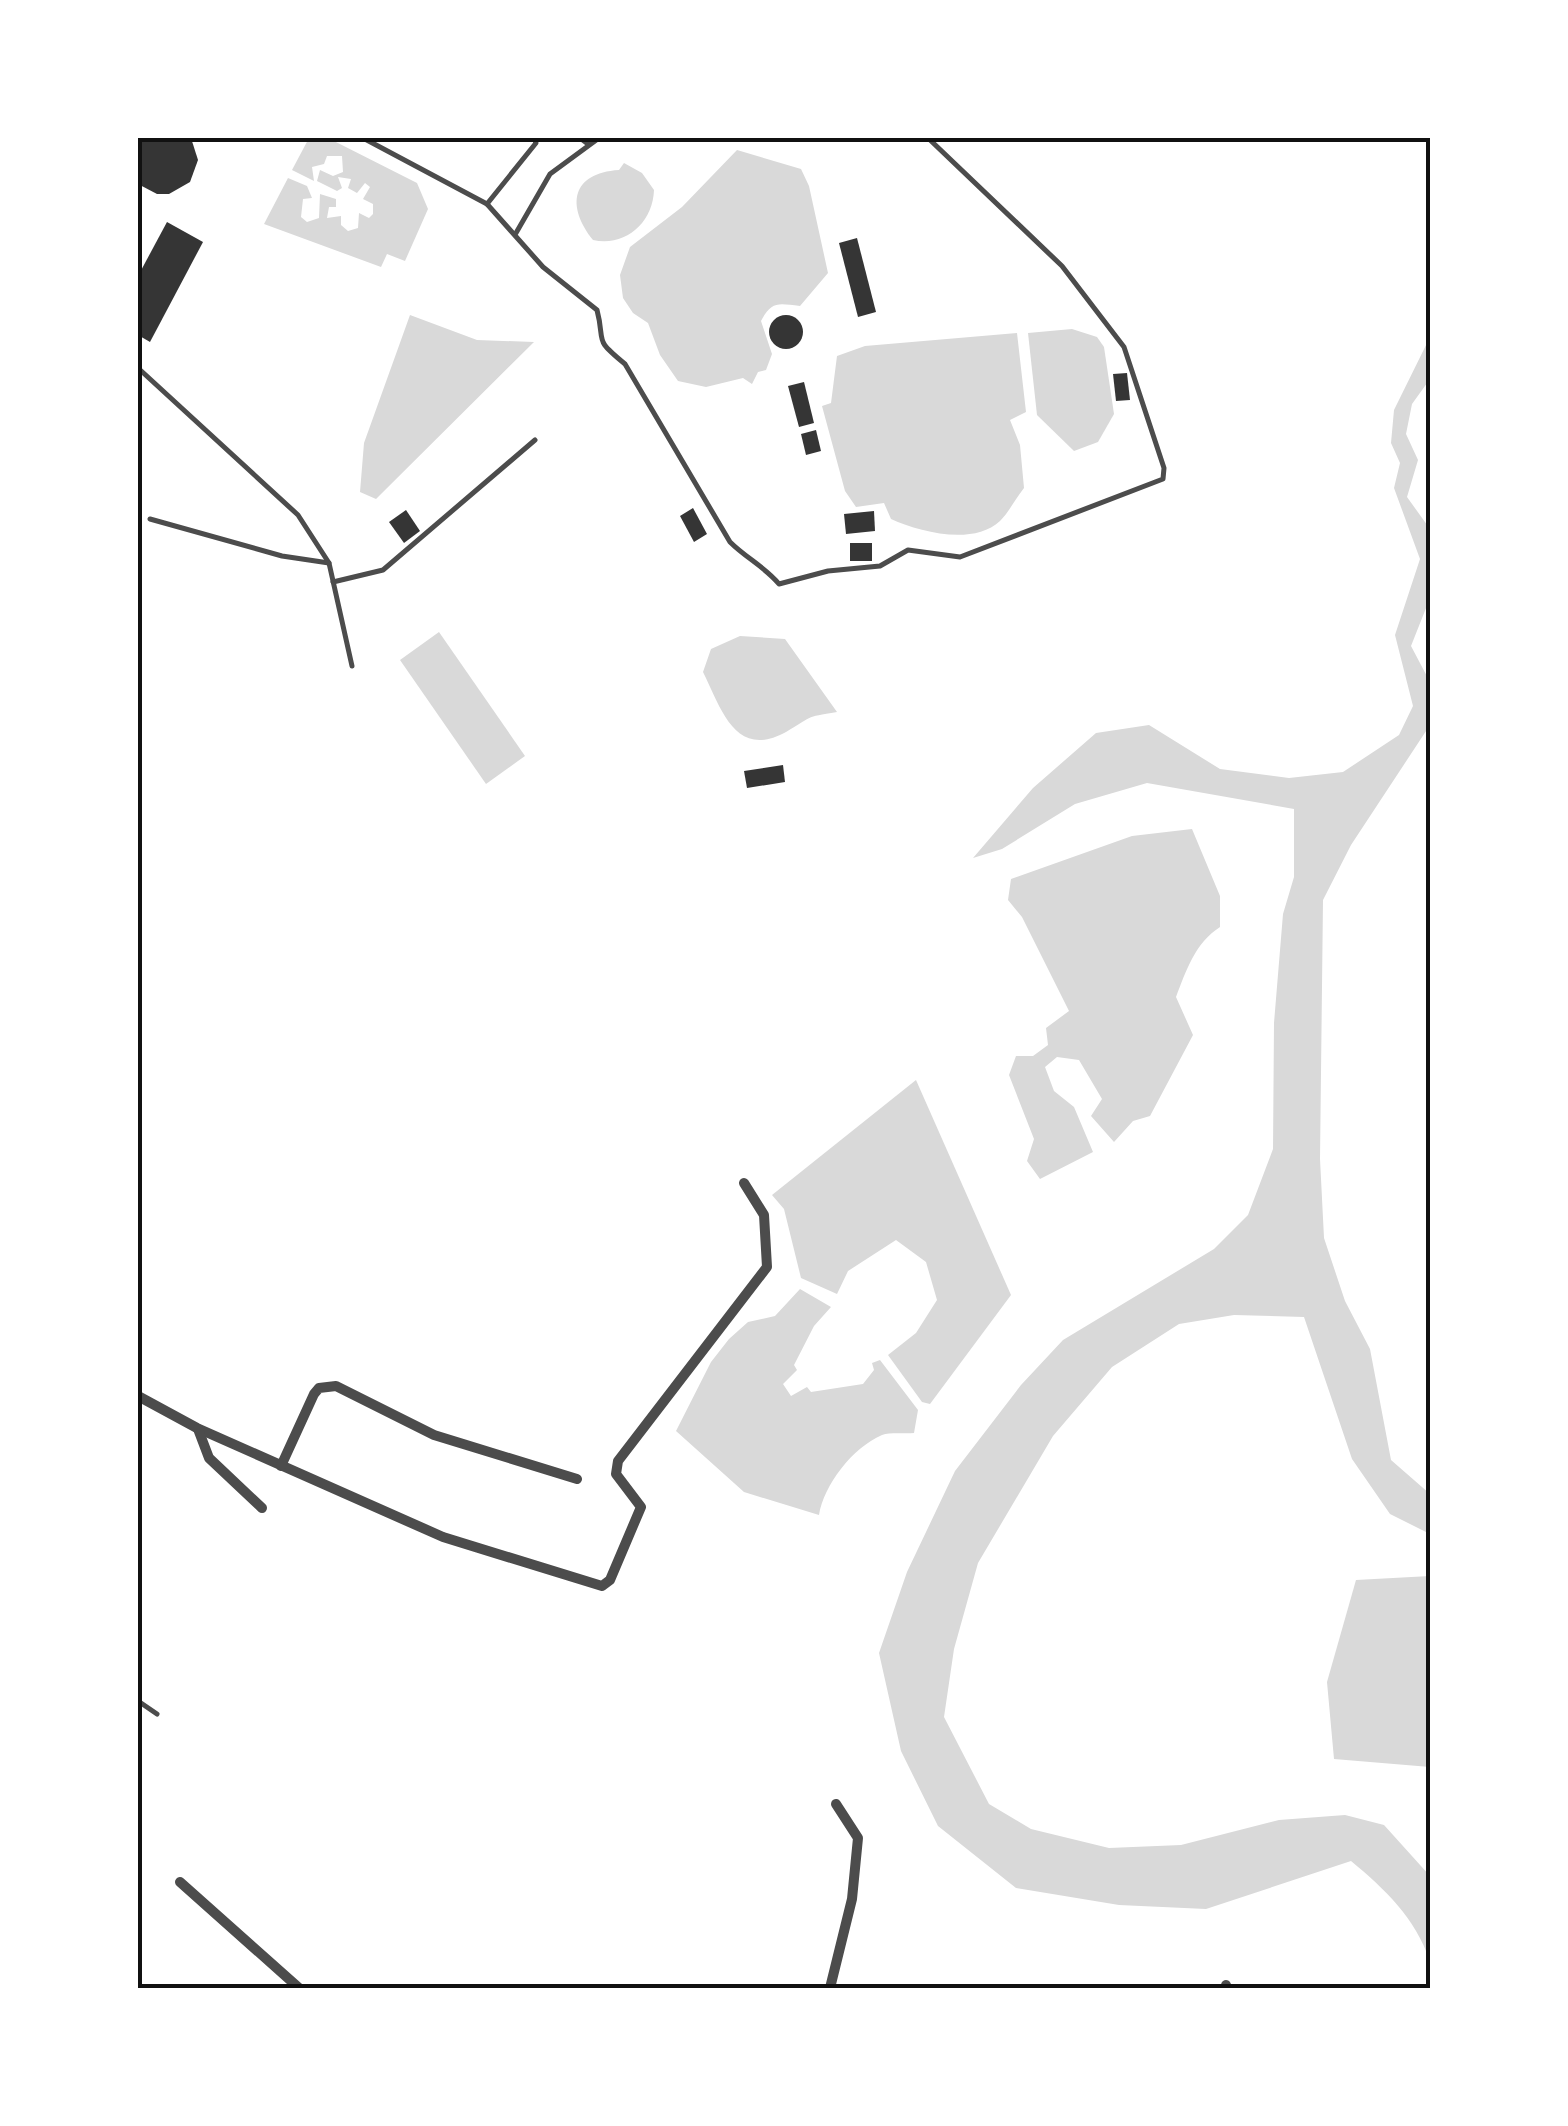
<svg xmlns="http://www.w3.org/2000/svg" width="1568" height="2126" font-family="'Open Sans',sans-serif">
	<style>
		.water { fill: #d9d9d9 }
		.building { fill: #353535 }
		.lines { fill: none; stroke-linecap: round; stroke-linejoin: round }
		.service { stroke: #4c4c4c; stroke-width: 5 }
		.minor { stroke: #4c4c4c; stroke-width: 10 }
		.neatline { fill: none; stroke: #111; stroke-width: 4 }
	</style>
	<rect width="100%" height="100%" fill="#fff"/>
	<g class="water">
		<polygon points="309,138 328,138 417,183 428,209 405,261 387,254 381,267 264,224 288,178 307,186 312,198 303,199 301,217 307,222 319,218 320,194 336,199 336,207 329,207 327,218 341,216 341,225 348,231 358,228 359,213 369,218 373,214 373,204 363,199 370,187 365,183 357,193 348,188 351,179 338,177 342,188 337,191 317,181 320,170 333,176 343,172 342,156 327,156 324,164 312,167 314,181 292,170"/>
		<path d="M 737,150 L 801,169 L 809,186 L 828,273 L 800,306 C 779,304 772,300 761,321 L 772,354 L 766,370 L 758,372 L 752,384 L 743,378 L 706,387 L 678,381 L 660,355 L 648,323 L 633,313 L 623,298 L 620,275 L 630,247 L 682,207 Z"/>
		<path d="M 624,163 L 642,173 L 654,190 C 653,223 625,247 593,240 C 566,206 571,173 619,170 Z"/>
		<polygon points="410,315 477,340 534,342 376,499 360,492 364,443"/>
		<polygon points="1072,329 1097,337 1104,347 1114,414 1098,442 1074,451 1037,415 1028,333"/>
		<path d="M 1017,333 L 1026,412 L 1010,420 L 1020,445 L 1024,488 C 1016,498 1009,512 1000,521 C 973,546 920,532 891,519 L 884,503 L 856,507 L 845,491 L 822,406 L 831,403 L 837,356 L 865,346 Z"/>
		<path d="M 1430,337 L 1430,379 L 1412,404 L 1406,434 L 1418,460 L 1407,497 L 1430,529 L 1430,598 L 1411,646 L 1430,682 L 1430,725 L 1351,845 L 1323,900 L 1320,1159 L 1324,1238 L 1345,1301 L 1370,1349 L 1391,1460 L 1430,1494 L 1430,1534 L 1390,1514 L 1352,1459 L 1304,1317 L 1234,1315 L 1179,1324 L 1112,1367 L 1053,1436 L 978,1563 L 954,1649 L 944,1717 L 989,1804 L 1031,1829 L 1109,1848 L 1181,1845 L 1279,1820 L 1345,1815 L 1384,1825 L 1430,1876 L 1430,1961 C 1415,1918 1386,1890 1351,1861 L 1206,1909 L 1119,1905 L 1016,1888 L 938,1826 L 901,1751 L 879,1653 L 907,1572 L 955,1471 L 1021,1385 L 1063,1340 L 1214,1249 L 1248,1215 L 1273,1149 L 1274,1023 L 1283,914 L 1294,877 L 1294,809 L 1147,783 L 1075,804 L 1002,849 L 973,858 L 1033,788 L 1096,733 L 1149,725 L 1220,769 L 1289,778 L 1343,772 L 1399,735 L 1413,706 L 1395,635 L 1420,559 L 1394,488 L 1400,463 L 1391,443 L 1394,410 Z"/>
		<polygon points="439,632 525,756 486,784 400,660"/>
		<path d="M 740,636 L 785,639 L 837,712 C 804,717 812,717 786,732 C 735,760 721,708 703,672 L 711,649 Z"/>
		<path d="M 1192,829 L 1220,896 L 1220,927 C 1195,943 1186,971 1176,997 L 1193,1035 L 1150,1116 L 1133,1121 L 1114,1142 L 1091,1116 L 1102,1099 L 1079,1060 L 1057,1057 L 1045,1067 L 1054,1091 L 1074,1107 L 1093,1152 L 1040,1179 L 1027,1161 L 1034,1139 L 1009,1075 L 1016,1056 L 1033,1056 L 1048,1045 L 1046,1028 L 1069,1011 L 1022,917 L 1008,900 L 1011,879 L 1132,836 Z"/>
		<polygon points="916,1080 1011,1295 930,1404 922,1402 888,1355 916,1333 937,1300 926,1262 896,1240 848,1271 837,1294 801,1278 784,1209 772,1195"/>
		<path d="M 800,1289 L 831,1307 L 814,1326 L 794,1365 L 797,1370 L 783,1384 L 791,1396 L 807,1387 L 811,1392 L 863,1384 L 874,1370 L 872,1363 L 880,1360 L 918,1410 L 914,1433 C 905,1434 890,1432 882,1435 C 852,1448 824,1485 819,1515 L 744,1492 L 676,1431 L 711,1362 L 729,1339 L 748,1322 L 775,1316 Z"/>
		<polygon points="1430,1576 1430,1767 1334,1759 1327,1682 1356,1580"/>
	</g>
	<g class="building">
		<polygon points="138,138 191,138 198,160 190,182 169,194 157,194 138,184"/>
		<polygon points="167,222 203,242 150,342 138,335 138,276"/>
		<polygon points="857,238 876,312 858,317 839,243"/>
		<circle cx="786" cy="332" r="17"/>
		<polygon points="1127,373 1130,400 1116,401 1113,374"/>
		<polygon points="804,382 814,423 799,427 788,386"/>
		<polygon points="816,430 821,451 806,455 801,434"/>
		<polygon points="693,508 707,534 694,542 680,516"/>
		<polygon points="406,510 420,531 404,543 389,522"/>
		<polygon points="874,511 875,531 846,534 844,514"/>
		<rect x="850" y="543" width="22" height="18"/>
		<polygon points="783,765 785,782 747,788 744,771"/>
	</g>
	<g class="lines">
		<g class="service">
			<path d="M 363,138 L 487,204 L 543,267 L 597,310 C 606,344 592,337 625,364 L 730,542 C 746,558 765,567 779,584 L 828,571 L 880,566 L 908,550 L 960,557 L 1163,479 L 1164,468 L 1124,347 L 1062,266 L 928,138"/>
			<polyline points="580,138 588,144"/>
			<polyline points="487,204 536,143 534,138"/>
			<polyline points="516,233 550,174 599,138"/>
			<polyline points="138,368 298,515 329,563 352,666"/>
			<polyline points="150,519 282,556 329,563"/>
			<polyline points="333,582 383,570 535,440"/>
			<polyline points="138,1701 157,1714"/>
		</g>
		<g class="minor">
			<polyline points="138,1396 197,1428 443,1537 602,1586 610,1580 641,1507 616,1474 618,1461 767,1267 764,1215 744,1183"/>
			<polyline points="198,1429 209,1458 262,1508"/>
			<polyline points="281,1466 314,1394 319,1388 336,1386 434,1435 577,1479"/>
			<polyline points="180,1882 299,1988"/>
			<polyline points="1226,1985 1227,1988"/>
			<polyline points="830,1988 852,1899 858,1838 836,1804"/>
		</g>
	</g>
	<rect width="1568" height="2126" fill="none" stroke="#ffffff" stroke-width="280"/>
	<rect x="140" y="140" width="1288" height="1846" class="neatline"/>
</svg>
